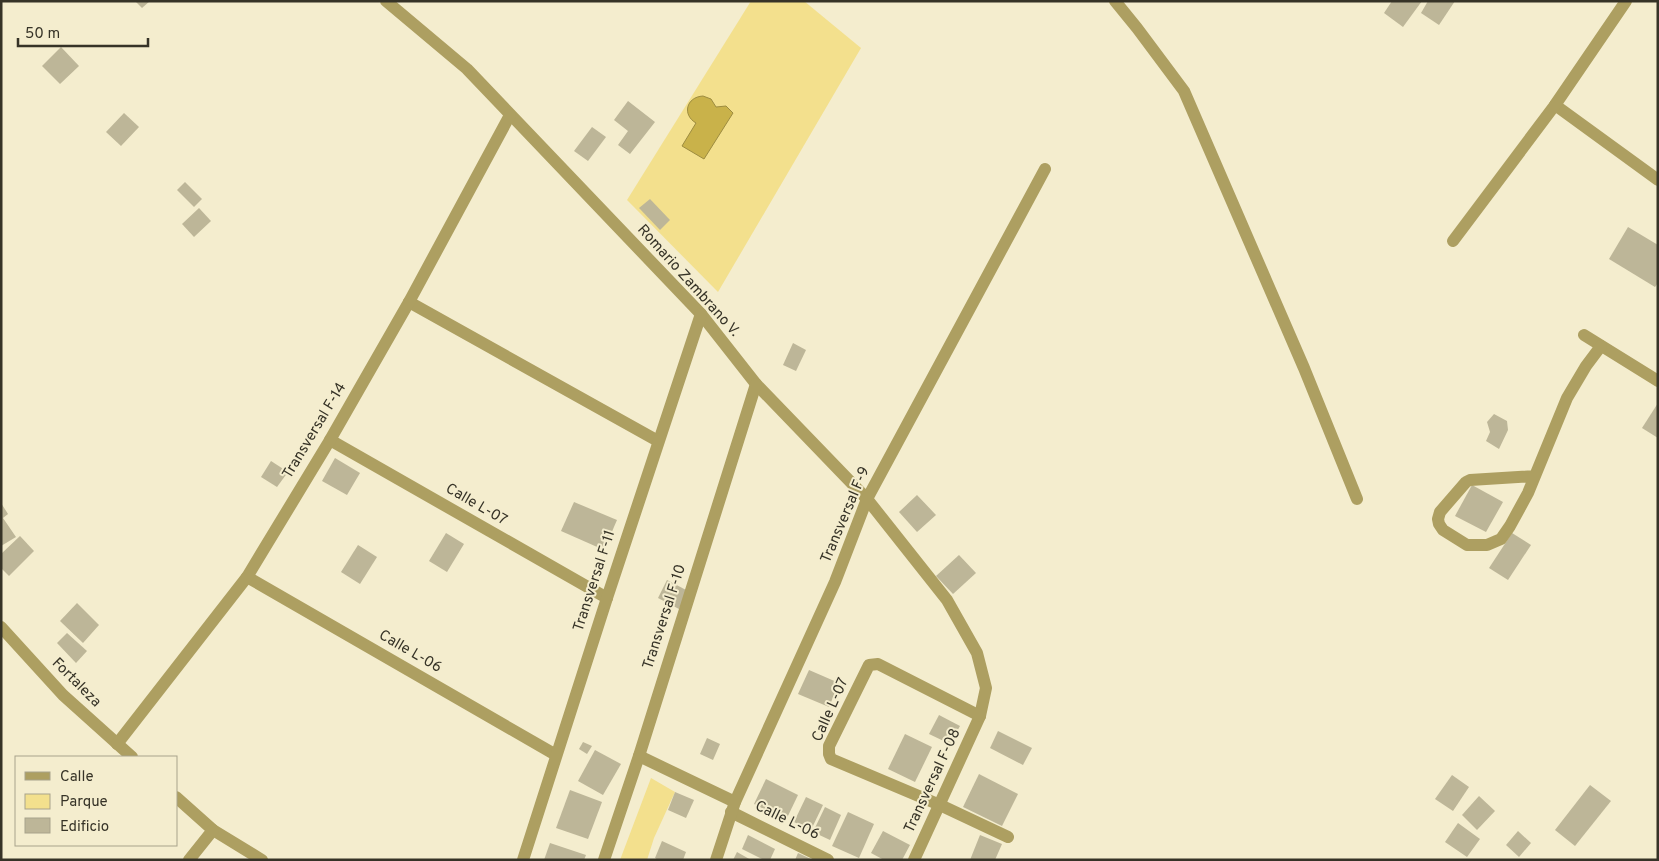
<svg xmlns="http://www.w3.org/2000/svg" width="1659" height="861" font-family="Overpass,sans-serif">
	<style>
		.green { fill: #f3e08d }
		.water { fill: #c9b24a; stroke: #9d8c40 }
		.building { fill: #bdb698 }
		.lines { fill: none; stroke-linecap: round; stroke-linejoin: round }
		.street { stroke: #ad9f61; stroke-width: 12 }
		.labels { text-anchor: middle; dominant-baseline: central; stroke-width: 4; stroke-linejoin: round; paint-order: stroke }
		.street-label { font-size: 15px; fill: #363327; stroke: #f4edce }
	</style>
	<rect width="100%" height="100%" fill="#f4edce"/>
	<g class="green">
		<polygon points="751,1 804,1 861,48 718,292 627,200"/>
		<polygon points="651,778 675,792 654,838 647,860 620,860"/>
	</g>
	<path class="water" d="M 703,96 L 711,99 L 716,107 L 726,106 L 733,113 L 704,159 L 682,146 L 696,123 C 682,115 686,97 703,96 Z"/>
	<g class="building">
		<polygon points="135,1 150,1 142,8"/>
		<polygon points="1392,1 1422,1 1403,27 1384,13"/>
		<polygon points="1428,1 1455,1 1439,25 1421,13"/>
		<polygon points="61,47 79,66 60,84 42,66"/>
		<polygon points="628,101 655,122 630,154 618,145 628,131 614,120"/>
		<polygon points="124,113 139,127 121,146 106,132"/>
		<polygon points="592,127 606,137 588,161 574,151"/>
		<polygon points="185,182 202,199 194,207 177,190"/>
		<polygon points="650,199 670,220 660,230 639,208"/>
		<polygon points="199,208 211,221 194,237 182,224"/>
		<polygon points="1628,227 1658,245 1658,283 1655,287 1609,259"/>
		<polygon points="793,343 806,350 796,371 783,365"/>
		<polygon points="1658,403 1658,438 1642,428"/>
		<polygon points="1494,414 1507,421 1508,430 1499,449 1486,441 1490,432 1487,422"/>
		<polygon points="335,458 360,473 347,495 322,481"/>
		<polygon points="271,461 288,472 277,487 261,477"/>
		<polygon points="1472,485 1503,502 1486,532 1455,516"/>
		<polygon points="917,495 936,515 917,532 899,512"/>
		<polygon points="574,502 617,520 604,550 561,531"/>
		<polygon points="1,503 8,514 3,518 16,537 1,546"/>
		<polygon points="446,533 464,544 447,572 429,561"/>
		<polygon points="1512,533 1531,545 1508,580 1489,568"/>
		<polygon points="20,536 34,551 9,576 1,568 1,554"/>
		<polygon points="358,545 377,557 360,584 341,572"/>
		<polygon points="959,555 976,573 953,594 936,576"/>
		<polygon points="667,580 688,591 679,609 658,598"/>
		<polygon points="77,603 99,625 83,643 60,621"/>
		<polygon points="67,633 87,651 76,663 57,643"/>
		<polygon points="809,670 839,683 829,707 798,694"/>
		<polygon points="939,715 960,726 950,744 929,734"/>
		<polygon points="998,731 1032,748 1023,765 990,748"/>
		<polygon points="905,734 932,747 915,782 888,769"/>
		<polygon points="707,738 720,744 713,760 700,754"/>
		<polygon points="583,742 592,746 587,754 579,749"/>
		<polygon points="595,750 621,764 603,795 578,781"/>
		<polygon points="979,774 1018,794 1002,826 963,807"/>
		<polygon points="1452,775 1469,787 1453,811 1435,799"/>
		<polygon points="766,779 798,795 786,820 754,804"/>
		<polygon points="1590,785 1611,801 1575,846 1555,830"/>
		<polygon points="570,790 602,802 588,839 556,828"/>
		<polygon points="675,792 694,800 686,818 668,810"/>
		<polygon points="1479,796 1495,811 1477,830 1462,815"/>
		<polygon points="806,797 823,805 811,830 794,822"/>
		<polygon points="825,807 841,815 830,840 813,832"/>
		<polygon points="848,812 874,824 859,858 832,846"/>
		<polygon points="1458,823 1480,839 1467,857 1445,842"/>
		<polygon points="883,831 910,845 902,860 884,860 871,853"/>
		<polygon points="1518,831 1531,843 1519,857 1506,845"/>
		<polygon points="748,835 775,849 770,860 764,860 742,849"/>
		<polygon points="980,835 1002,844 995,860 970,860"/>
		<polygon points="662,841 686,852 683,860 658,860 655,858"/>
		<polygon points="550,843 586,855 584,860 544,860"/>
		<polygon points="737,852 751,860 733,860"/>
		<polygon points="798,853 813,860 795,860"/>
	</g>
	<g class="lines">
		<g class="street">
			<polyline points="386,1 467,69 701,314 756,384 867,499 947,600 977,653 986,688 980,716 914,860"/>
			<polyline points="1115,1 1137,28 1184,91 1304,368 1357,499"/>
			<polyline points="1555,105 1658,180"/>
			<polyline points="1453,241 1555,105 1626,1"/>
			<polyline points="409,302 658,441"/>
			<polyline points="1584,335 1658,381"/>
			<polyline points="330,440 607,598"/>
			<polyline points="1535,476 1470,480 1466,482 1440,512 1438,519 1439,524 1443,530 1467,545 1487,545 1501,539 1510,526 1528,493 1567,398 1586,366 1601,346"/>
			<polyline points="247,577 556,755"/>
			<polyline points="1,627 63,695 132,757"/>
			<polyline points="980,716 878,664 869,665 829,746 829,754 831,759 940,805 1008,837"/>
			<polyline points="117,744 247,577 330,440 409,302 510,115"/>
			<polyline points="639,756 735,802"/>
			<polyline points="176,797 213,830 262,860"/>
			<polyline points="731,812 828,860"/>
			<polyline points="189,860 213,830"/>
			<polyline points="523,860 607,598 701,314"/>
			<polyline points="604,860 639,756 756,384"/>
			<polyline points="716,860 735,802 835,582 867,499 1045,169"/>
		</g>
	</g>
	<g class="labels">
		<g class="street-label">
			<text transform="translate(688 281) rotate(48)">Romario Zambrano V.</text>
			<text transform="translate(315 431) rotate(-59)">Transversal F-14</text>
			<text transform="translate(476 505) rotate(30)">Calle L-07</text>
			<text transform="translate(846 515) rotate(-67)">Transversal F-9</text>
			<text transform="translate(595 581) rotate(-72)">Transversal F-11</text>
			<text transform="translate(665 617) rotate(-72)">Transversal F-10</text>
			<text transform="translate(410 652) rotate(30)">Calle L-06</text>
			<text transform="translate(76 683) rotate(45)">Fortaleza</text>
			<text transform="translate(831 710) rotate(-66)">Calle L-07</text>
			<text transform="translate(933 781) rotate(-65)">Transversal F-08</text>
			<text transform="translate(787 821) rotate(26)">Calle L-06</text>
		</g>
	</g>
	<rect width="1659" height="861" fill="none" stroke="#363327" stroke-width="5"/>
	<rect x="15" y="756" width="162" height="90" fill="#f4edce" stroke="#a8a38b"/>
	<rect x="25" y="772" width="25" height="8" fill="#ad9f61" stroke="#a8a38b"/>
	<text x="60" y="781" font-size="15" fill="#363327">Calle</text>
	<rect x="25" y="794" width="25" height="15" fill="#f3e08d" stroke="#a8a38b"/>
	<text x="60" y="806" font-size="15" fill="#363327">Parque</text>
	<rect x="25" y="818" width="25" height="15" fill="#bdb698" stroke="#a8a38b"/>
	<text x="60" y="831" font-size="15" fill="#363327">Edificio</text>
	<path d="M18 38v8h130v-8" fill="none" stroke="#363327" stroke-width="2.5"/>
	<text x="25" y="38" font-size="15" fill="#363327" stroke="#f4edce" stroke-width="4" paint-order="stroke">50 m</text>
</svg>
